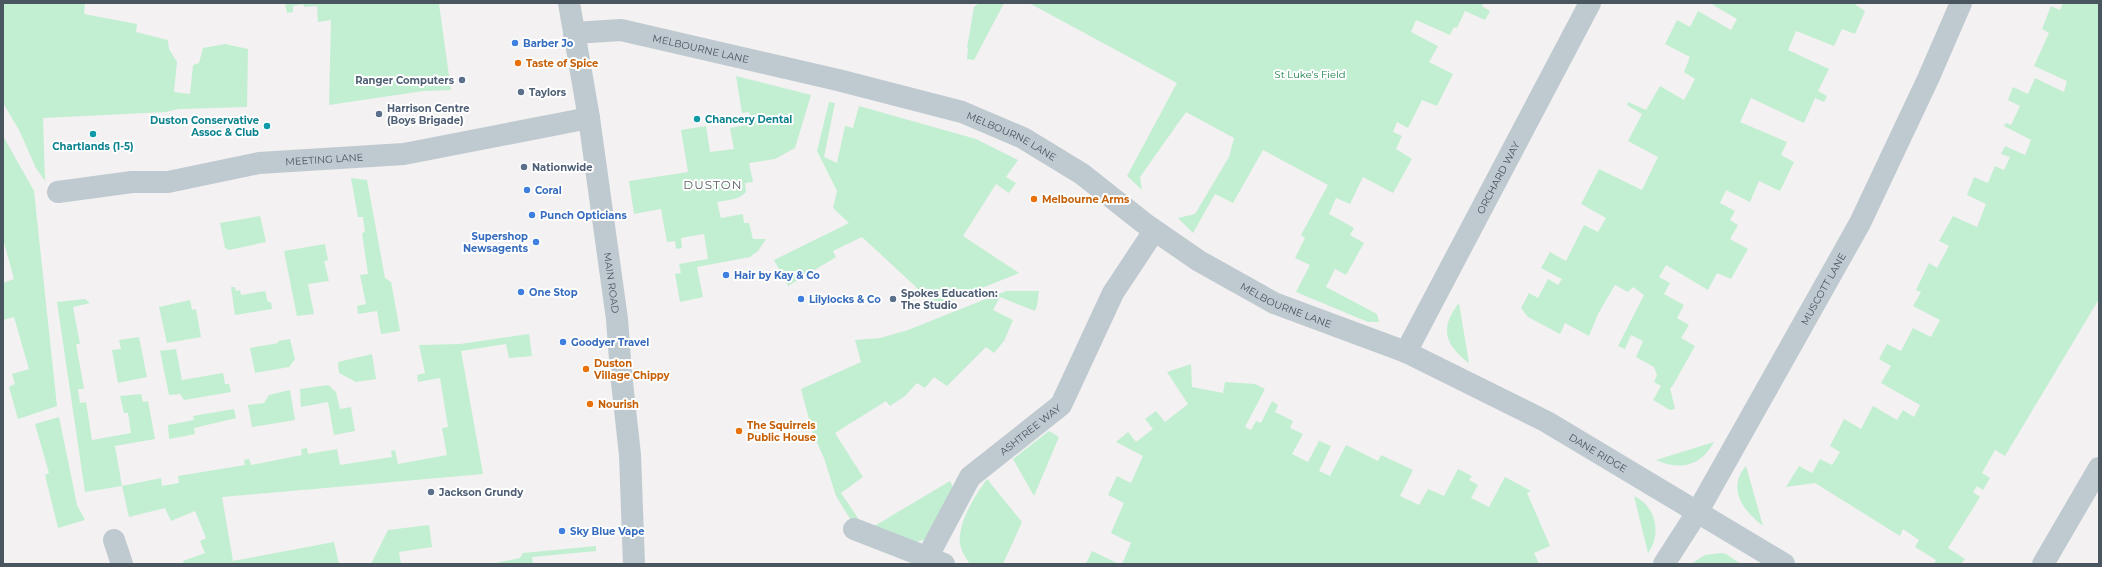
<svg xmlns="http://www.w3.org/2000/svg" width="2102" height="567" font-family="Montserrat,sans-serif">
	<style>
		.green { fill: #c2efd2 }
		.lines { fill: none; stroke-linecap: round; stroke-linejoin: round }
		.minor { stroke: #bfc9d0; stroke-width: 22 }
		.tertiary { stroke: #bfc9d0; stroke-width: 22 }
		.shop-dot { fill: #3f7fe0; stroke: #fff; stroke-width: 1.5 }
		.food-dot { fill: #e8710a; stroke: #fff; stroke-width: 1.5 }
		.service-dot { fill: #5c6f8a; stroke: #fff; stroke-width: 1.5 }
		.culture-dot { fill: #0f9aa8; stroke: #fff; stroke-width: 1.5 }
		.labels { text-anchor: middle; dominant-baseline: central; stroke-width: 4; stroke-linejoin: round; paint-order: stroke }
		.shop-label { font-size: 10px; font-weight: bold; fill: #366cbe; stroke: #fff; text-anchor: start }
		.street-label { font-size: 10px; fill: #49555f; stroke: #fff }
		.food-label { font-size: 10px; font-weight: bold; fill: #c56008; stroke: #fff; text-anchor: start }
		.park-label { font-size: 10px; fill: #198049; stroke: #fff }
		.service-label { font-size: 10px; font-weight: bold; fill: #4e5e75; stroke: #fff; text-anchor: start }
		.culture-label { font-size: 10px; font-weight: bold; fill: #0d838f; stroke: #fff; text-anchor: start }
		.quarter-label { font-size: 12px; letter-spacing: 1px; fill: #5e6266; stroke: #fff }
	</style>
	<rect width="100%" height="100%" fill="#f3f1f1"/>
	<g class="green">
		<polygon points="3,3 85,3 84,14 137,24 136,32 168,40 169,49 177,62 174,92 190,94 193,65 199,63 203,48 225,44 248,49 247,107 178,109 166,112 43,118 45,181 36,168 19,130 3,103"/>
		<polygon points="285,3 442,3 439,4 451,90 423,91 329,105 331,20 318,22 317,6 304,7 303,4 293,6 293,12 287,13"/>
		<polygon points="979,3 1004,3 974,60 967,59 968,48 967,48 974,7"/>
		<polygon points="1029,3 1484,3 1482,6 1490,11 1485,20 1465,11 1457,28 1454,27 1450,35 1416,20 1411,32 1438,46 1429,62 1453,74 1437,106 1422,100 1408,128 1397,122 1393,132 1402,136 1396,149 1412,159 1393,193 1363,177 1350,204 1336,198 1329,214 1354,228 1350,235 1364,243 1346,275 1335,269 1326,287 1377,314 1379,322 1368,322 1296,292 1310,265 1295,258 1305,238 1301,235 1328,185 1263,150 1233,203 1215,194 1193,233 1178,218 1195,214 1229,157 1234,138 1186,112 1140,177 1142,190 1127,176 1177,83"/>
		<polygon points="1714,3 1853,3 1865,11 1855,34 1842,29 1834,46 1796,31 1788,50 1829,69 1818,91 1827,96 1824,102 1815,98 1804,123 1751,98 1740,122 1787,142 1781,155 1794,162 1780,191 1759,181 1750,202 1726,190 1720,203 1735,211 1730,220 1738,225 1730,239 1748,249 1731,279 1717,273 1708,290 1666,265 1659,277 1670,283 1664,294 1684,305 1677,318 1689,325 1681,338 1695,346 1672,387 1670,388 1675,409 1670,410 1653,400 1661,386 1654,382 1657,375 1654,367 1636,357 1643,341 1631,335 1625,349 1618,346 1644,295 1633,287 1628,292 1615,285 1598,314 1589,336 1565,323 1560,334 1528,317 1521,308 1529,293 1538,298 1548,279 1558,285 1562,279 1541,268 1550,252 1566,261 1584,225 1598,232 1606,218 1581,204 1599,169 1642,190 1658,157 1628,141 1642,114 1627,105 1628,102 1646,110 1660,86 1684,100 1695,79 1684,72 1690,57 1665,44 1677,20 1690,27 1698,11 1731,30 1737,19 1713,5"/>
		<polygon points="2063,3 2099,3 2099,299 2005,456 1995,450 1982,473 1990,478 1983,490 1977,486 1973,492 1980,497 1948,548 1965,559 1961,564 1934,564 1936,560 1915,547 1919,540 1903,529 1900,536 1815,483 1786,487 1799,466 1812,473 1820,459 1832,465 1840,452 1830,446 1844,419 1861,429 1873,406 1897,420 1903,410 1914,417 1920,405 1881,383 1891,366 1879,359 1887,344 1901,351 1913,328 1931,337 1940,320 1913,306 1921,292 1916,290 1929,263 1937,268 1949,246 1939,241 1953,216 1977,227 1986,204 1967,195 1974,177 1988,183 1995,166 2004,170 2010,157 2001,154 2005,146 2025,155 2031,140 2004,126 2006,123 2011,125 2020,106 2008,100 2013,87 2028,94 2035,78 2064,92 2067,81 2034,66 2049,33 2042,29 2051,6 2060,10"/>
		<path d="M 736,76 L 811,95 L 795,148 L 775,159 L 749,163 L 753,182 L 745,183 L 746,192 C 739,200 727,200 717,202 L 721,218 L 743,214 L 744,223 L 749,223 L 753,239 L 766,239 L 758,251 L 750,257 L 697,267 L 703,297 L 680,302 L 675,274 L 681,273 L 679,264 L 708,259 L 704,234 L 681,238 L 682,248 L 676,249 L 675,241 L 667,242 L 661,209 L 634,214 L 629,181 L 688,172 L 681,130 L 706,126 L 710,152 L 734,149 L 730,128 L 752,124 L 749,112 L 742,113 Z"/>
		<polygon points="829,102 835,103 824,157 837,163 845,126 853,128 859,106 976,139 1018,160 1006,177 1016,183 1009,193 996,184 963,236 1019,273 932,308 915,286 862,237 833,251 836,257 788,286 774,260 849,223 833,208 837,191 817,151"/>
		<polygon points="3,136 34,191 57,406 18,419 9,387 15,384 12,374 29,369 14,317 3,320 3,283 14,279 3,239"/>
		<polygon points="351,178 367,180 385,278 391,282 400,331 381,334 377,311 358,314 357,306 366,304 360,275 368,274 362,233 365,232 363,217 358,217"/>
		<polygon points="260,216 266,242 229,250 225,248 220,223"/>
		<polygon points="325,244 328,260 324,261 329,281 308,284 314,314 297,316 284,251"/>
		<polygon points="231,287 235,287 236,291 240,290 241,295 265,291 268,302 271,302 272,309 235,315"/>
		<polygon points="1006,291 1039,291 1037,306 1035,311 1000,297 993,310 1013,320 1004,341 994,353 986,347 947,386 934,377 925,388 917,383 905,396 890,406 886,401 835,433 863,477 841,493 858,518 852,522 836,496 824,458 813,434 801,389 861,362 855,340 880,338 908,330"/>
		<polygon points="85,299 90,303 73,307 80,344 76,344 84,389 78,389 80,403 86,402 92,440 131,433 128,413 124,413 120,396 141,394 143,402 148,401 155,439 115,446 122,486 161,478 162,486 179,483 178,476 245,465 244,460 249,459 251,465 302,455 301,449 307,448 308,454 337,449 340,465 392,457 391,451 395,450 398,464 447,455 442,428 448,427 440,378 418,382 417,375 425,373 419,345 460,344 529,334 532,356 509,358 506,344 461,351 483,474 222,497 233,561 334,542 339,564 184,564 183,561 205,553 200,541 206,538 195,511 171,521 165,508 129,517 122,486 85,492 57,302"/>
		<polygon points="190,300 192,310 196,309 201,337 167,343 159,307"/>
		<path d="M 1459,303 L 1469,363 C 1445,345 1439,328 1459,303 Z"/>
		<polygon points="139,337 147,377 118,383 112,350 121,349 119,340"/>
		<polygon points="290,339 295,359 289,367 255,373 250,348 278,343 278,341"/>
		<polygon points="176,349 182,380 223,373 225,384 229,384 231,392 184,400 180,394 169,395 160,351"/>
		<polygon points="372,354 376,379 356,382 339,373 338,362"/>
		<polygon points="1191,364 1192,387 1223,393 1225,382 1255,384 1265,389 1245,427 1251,430 1256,421 1261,423 1272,401 1278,405 1275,412 1293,421 1290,428 1303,434 1292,454 1308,462 1319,441 1331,446 1319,471 1330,476 1346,445 1378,461 1381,455 1413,470 1400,496 1419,505 1428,489 1444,496 1458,469 1472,476 1469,480 1478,485 1471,498 1489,507 1505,477 1531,491 1527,493 1550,546 1534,553 1539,564 1122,564 1131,543 1111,533 1124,503 1108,495 1117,476 1131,483 1143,456 1116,442 1128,432 1136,442 1153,429 1145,419 1156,411 1165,422 1188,404 1167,372"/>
		<polygon points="328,385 336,392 340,409 351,407 355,431 334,435 328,402 301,407 300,389"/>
		<polygon points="290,390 295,420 252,427 248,405 264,403 269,395"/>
		<polygon points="234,409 236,418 194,428 195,434 169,439 168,425 194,420 193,416"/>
		<polygon points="59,417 77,505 85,520 58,528 45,475 49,473 35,424"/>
		<polygon points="1049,431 1059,437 1034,496 1013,459"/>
		<path d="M 1714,442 C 1701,466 1681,471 1656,460 Z"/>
		<path d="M 1746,466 L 1763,526 C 1744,511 1726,489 1746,466 Z"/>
		<path d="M 987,479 L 1022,522 L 1003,564 L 970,564 C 964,556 958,546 960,535 C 962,516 976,494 987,479 Z"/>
		<polygon points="950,481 955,492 927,539 912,543 871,528"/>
		<path d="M 1634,496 C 1656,506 1662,534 1648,553 Z"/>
		<polygon points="429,525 432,547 399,552 401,564 371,564 388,530"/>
		<polygon points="596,546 596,551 532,557 533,563 490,564 520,558 523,553"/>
		<polygon points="1092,551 1119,564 1086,564"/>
		<polygon points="1720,553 1726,554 1741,564 1691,564 1705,555"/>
	</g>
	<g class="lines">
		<g class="minor">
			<path id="s1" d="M 574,33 L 621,30 L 838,80 L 962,112 L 1023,138 L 1082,174 L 1144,223 L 1199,261 L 1274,303 L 1406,352 L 1547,422 L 1784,564"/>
			<path id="s2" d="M 58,192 L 132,182 L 168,182 L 259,163 L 404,154 L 589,118"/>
			<path id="s3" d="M 1406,352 L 1590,3"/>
			<polyline points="854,529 944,564"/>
			<polyline points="114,540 122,564"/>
			<path id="s4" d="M 928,556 L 970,477 L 1061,405 L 1113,293 L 1154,231"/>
			<path id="s5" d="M 1664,564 L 1698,511 L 1860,223 L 1928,79 L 1961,3"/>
			<polyline points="2043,564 2099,468"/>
		</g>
		<path class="tertiary" id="s6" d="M 569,3 L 589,118 L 617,319 L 621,373 L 630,455 L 634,564"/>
	</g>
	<g class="shop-dot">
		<circle cx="515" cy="43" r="4"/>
		<circle cx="527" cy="190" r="4"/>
		<circle cx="532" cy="215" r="4"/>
		<circle cx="536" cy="242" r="4"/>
		<circle cx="726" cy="275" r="4"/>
		<circle cx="521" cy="292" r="4"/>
		<circle cx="801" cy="299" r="4"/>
		<circle cx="563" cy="342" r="4"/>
		<circle cx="562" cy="531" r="4"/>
	</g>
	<g class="food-dot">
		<circle cx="518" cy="63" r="4"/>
		<circle cx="1034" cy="199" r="4"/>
		<circle cx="586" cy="369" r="4"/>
		<circle cx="590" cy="404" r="4"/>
		<circle cx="739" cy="431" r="4"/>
	</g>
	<g class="service-dot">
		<circle cx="462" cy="80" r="4"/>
		<circle cx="521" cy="92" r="4"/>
		<circle cx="379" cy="114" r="4"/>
		<circle cx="524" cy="167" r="4"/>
		<circle cx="893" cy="299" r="4"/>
		<circle cx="431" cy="492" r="4"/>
	</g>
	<g class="culture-dot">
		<circle cx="697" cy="119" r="4"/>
		<circle cx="267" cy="126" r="4"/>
		<circle cx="93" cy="134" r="4"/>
	</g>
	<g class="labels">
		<g class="shop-label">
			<text x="523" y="43">Barber Jo</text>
			<text x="535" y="190">Coral</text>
			<text x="540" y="215">Punch Opticians</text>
			<text x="528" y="236" text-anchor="end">Supershop<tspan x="528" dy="12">Newsagents</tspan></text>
			<text x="734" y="275">Hair by Kay &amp; Co</text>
			<text x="529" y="292">One Stop</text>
			<text x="809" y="299">Lilylocks &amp; Co</text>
			<text x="571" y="342">Goodyer Travel</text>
			<text x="570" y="531">Sky Blue Vape</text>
		</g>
		<g class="street-label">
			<text stroke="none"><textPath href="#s1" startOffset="129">MELBOURNE LANE</textPath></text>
			<text stroke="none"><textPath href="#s1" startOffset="453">MELBOURNE LANE</textPath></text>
			<text stroke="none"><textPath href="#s2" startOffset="269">MEETING LANE</textPath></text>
			<text stroke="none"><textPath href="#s3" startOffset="197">ORCHARD WAY</textPath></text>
			<text stroke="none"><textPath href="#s6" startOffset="283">MAIN ROAD</textPath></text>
			<text stroke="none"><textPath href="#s5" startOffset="318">MUSCOTT LANE</textPath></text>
			<text stroke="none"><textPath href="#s1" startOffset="777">MELBOURNE LANE</textPath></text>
			<text stroke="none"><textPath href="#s4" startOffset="166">ASHTREE WAY</textPath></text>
			<text stroke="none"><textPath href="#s1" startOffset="1123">DANE RIDGE</textPath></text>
		</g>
		<g class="food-label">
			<text x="526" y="63">Taste of Spice</text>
			<text x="1042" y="199">Melbourne Arms</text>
			<text x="594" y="363">Duston<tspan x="594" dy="12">Village Chippy</tspan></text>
			<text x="598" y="404">Nourish</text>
			<text x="747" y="425">The Squirrels<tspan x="747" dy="12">Public House</tspan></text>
		</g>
		<g class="park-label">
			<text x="1310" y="74">St Luke's Field</text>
		</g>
		<g class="service-label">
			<text x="454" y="80" text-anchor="end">Ranger Computers</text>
			<text x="529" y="92">Taylors</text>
			<text x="387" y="108">Harrison Centre<tspan x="387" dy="12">(Boys Brigade)</tspan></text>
			<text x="532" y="167">Nationwide</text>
			<text x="901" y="293">Spokes Education:<tspan x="901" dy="12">The Studio</tspan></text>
			<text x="439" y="492">Jackson Grundy</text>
		</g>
		<g class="culture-label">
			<text x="705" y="119">Chancery Dental</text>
			<text x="259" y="120" text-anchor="end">Duston Conservative<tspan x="259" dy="12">Assoc &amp; Club</tspan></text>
			<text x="93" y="146" text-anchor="middle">Chartlands (1-5)</text>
		</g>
		<g class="quarter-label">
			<text x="713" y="184">DUSTON</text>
		</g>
	</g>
	<rect width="2102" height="567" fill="none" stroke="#49555f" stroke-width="8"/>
</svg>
